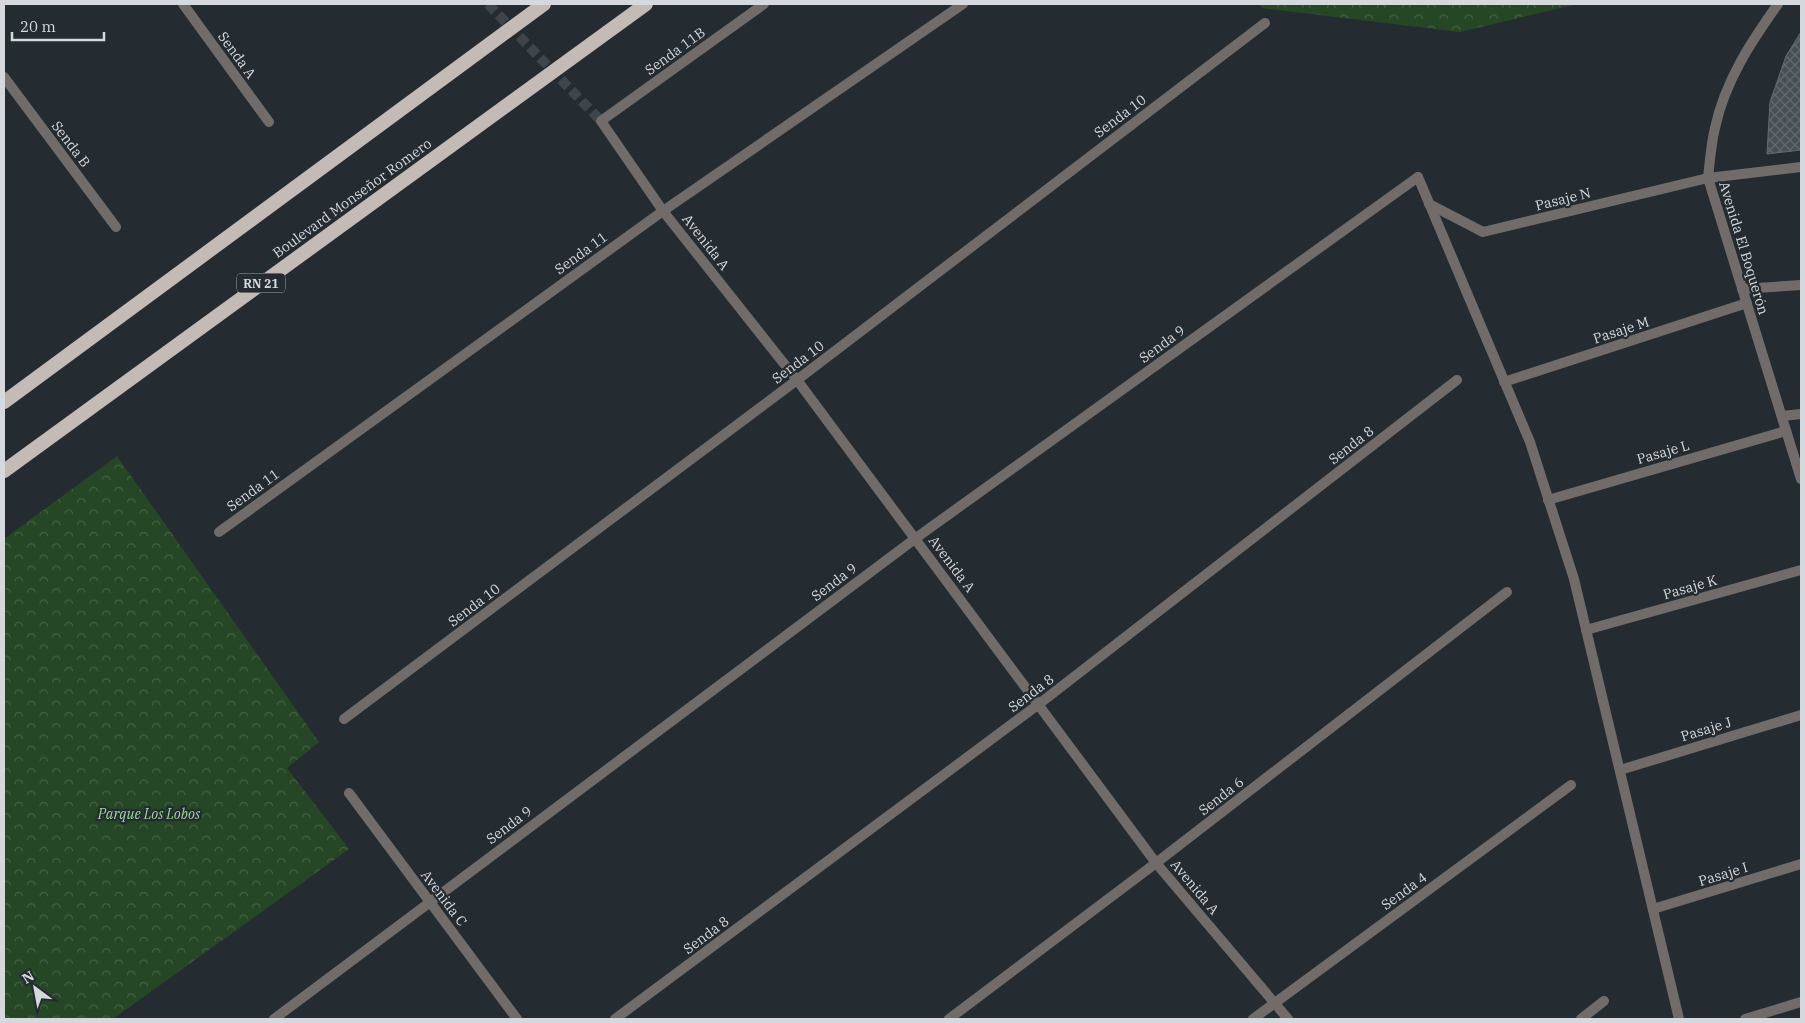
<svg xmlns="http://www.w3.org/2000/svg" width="1805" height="1023" font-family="'IBM Plex Serif',serif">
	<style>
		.forest { fill: url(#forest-crowns) }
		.building { fill: url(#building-cross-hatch); stroke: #626a70 }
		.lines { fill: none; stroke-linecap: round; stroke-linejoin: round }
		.minor-tunnel { stroke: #3f464b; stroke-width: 10; stroke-dasharray: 10 5; stroke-linecap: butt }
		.pedestrian { stroke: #716c6a; stroke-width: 10 }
		.minor { stroke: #716c6a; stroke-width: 10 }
		.trunk { stroke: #c4bab6; stroke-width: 14 }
		.labels { text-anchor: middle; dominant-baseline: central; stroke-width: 4.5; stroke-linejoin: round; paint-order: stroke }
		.shield { fill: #252c31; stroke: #a0a5a9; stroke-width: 1 }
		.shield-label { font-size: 12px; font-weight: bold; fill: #d5d9dd }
		.street-label { font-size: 14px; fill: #d5d9dd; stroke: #252c31 }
		.park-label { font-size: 14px; font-style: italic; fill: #9ed99d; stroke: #252c31 }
	</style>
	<defs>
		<pattern id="forest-crowns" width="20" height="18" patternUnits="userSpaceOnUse" patternTransform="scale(1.25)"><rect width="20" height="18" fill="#254725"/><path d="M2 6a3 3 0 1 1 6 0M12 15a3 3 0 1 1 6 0" fill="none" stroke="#446144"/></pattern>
		<pattern id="building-cross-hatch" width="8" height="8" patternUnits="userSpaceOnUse" patternTransform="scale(1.25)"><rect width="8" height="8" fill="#485056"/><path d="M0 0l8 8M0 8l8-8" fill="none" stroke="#62696e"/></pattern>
	</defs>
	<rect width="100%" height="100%" fill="#252c31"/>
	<g class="forest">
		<polygon points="1259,4 1578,4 1460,32 1262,8"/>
		<polygon points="117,456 319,742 287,768 349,849 113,1019 4,1019 4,539"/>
	</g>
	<polygon class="building" points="1801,32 1801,150 1767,154 1770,102 1786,56"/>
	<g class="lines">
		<polyline class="minor-tunnel" points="488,4 601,121"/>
		<g class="pedestrian">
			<polyline points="1418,177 1530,442 1574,579 1679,1019"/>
			<polyline points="1429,204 1483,232 1708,178 1801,167"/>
			<polyline points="1742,289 1801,285"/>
			<polyline points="1504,382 1747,303"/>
			<polyline points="1782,416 1801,414"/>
			<polyline points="1548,500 1786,431"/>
			<polyline points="1586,630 1801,570"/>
			<polyline points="1620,770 1801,715"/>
			<polyline points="1653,909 1801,864"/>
			<polyline points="1745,1019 1801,1002"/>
		</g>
		<g class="minor">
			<polyline points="183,4 269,122"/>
			<polyline points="764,4 601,121 663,211 797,380 1156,863 1288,1019"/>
			<path d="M 1778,4 C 1751,42 1725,81 1715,128 C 1711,144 1710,161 1708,178 L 1801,479"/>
			<polyline points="4,77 116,227"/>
			<polyline points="219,532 663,211 963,4"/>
			<polyline points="344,719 797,380 1265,23"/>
			<polyline points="349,793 517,1019"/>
			<polyline points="274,1019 916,538 1418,177"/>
			<polyline points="615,1019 1039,704 1457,380"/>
			<polyline points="949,1019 1156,863 1507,592"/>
			<polyline points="1253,1019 1571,785"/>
			<polyline points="1581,1019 1604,1001"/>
		</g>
		<g class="trunk">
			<polyline points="4,402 544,4"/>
			<polyline points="4,471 646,4"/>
		</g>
	</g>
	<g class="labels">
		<rect class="shield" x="237" y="273.5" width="48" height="19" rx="4"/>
		<g class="shield-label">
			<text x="261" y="283">RN 21</text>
		</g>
		<g class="street-label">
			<text transform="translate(675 51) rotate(-36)">Senda 11B</text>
			<text transform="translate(237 55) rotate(54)">Senda A</text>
			<text transform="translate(1120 116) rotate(-37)">Senda 10</text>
			<text transform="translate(71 144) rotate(53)">Senda B</text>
			<text transform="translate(352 198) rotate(-36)">Boulevard Monseñor Romero</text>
			<text transform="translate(1563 199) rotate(-14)">Pasaje N</text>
			<text transform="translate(706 242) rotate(52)">Avenida A</text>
			<text transform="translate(1744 248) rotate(73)">Avenida El Boquerón</text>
			<text transform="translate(581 253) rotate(-36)">Senda 11</text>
			<text transform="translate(1621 330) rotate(-18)">Pasaje M</text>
			<text transform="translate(1162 344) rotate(-36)">Senda 9</text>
			<text transform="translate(798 362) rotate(-37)">Senda 10</text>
			<text transform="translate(1351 445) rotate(-38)">Senda 8</text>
			<text transform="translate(1663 452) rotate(-16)">Pasaje L</text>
			<text transform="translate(253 490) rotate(-36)">Senda 11</text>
			<text transform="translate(952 564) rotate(53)">Avenida A</text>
			<text transform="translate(834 582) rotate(-37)">Senda 9</text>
			<text transform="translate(1690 587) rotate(-16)">Pasaje K</text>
			<text transform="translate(474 605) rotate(-37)">Senda 10</text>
			<text transform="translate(1031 693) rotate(-37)">Senda 8</text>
			<text transform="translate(1706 729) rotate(-17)">Pasaje J</text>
			<text transform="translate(1221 796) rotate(-38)">Senda 6</text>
			<text transform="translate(509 825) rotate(-37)">Senda 9</text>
			<text transform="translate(1723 874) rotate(-17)">Pasaje I</text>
			<text transform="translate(1195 887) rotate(50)">Avenida A</text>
			<text transform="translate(1404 891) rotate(-36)">Senda 4</text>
			<text transform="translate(444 898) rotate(53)">Avenida C</text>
			<text transform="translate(706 935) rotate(-37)">Senda 8</text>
		</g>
		<g class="park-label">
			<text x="149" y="814">Parque Los Lobos</text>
		</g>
	</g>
	<rect width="1805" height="1023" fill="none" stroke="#d5d9dd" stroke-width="10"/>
	<g transform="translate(35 988) rotate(328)" stroke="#252c31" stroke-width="4" paint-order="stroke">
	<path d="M0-4L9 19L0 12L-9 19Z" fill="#d5d9dd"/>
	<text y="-8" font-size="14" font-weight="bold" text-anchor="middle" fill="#d5d9dd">N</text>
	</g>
	<path d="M12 32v8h92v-8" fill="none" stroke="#d5d9dd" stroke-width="2.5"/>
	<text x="20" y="32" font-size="15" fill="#d5d9dd" stroke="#252c31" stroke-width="4" paint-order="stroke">20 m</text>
</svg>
